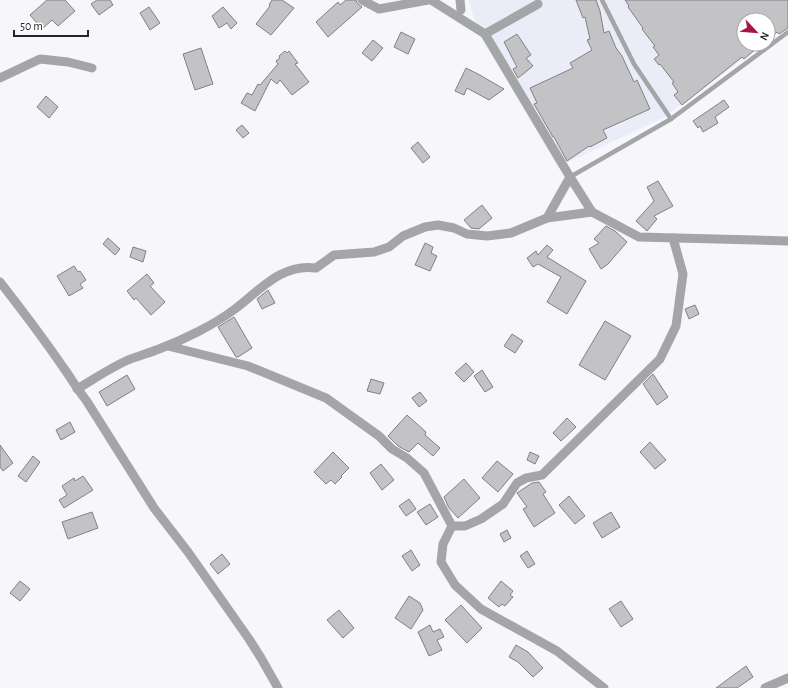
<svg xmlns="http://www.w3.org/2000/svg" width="788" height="688" font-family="'Alegreya Sans',sans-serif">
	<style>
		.built { fill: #eaecf7 }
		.building { fill: #c3c3c6; stroke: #818083 }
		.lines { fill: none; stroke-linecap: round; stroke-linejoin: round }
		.lane { stroke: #a4a5a6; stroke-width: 4.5 }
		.street { stroke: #a4a5a6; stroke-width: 9 }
	</style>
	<rect width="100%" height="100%" fill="#f7f7fb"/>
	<polygon class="built" points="469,0 788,0 788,26 768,40 768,20 744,20 744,44 763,44 663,118 558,167 478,33"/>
	<g class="building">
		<polygon points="47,0 65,0 75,11 58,26 52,20 42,29 30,15"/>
		<polygon points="97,0 110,0 113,5 99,15 91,4"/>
		<polygon points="272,0 282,0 294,8 271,35 256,24 270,6 269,5"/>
		<polygon points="346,0 356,0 357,3 362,7 328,37 316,22 338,2 340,5"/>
		<polygon points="576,0 596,0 600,11 604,33 609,31 616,48 622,56 634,82 637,80 650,109 603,130 607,138 590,147 589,146 567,161 554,137 553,137 534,104 537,103 530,88 573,68 570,63 592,50 587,40 590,39 585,17 583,18"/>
		<polygon points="625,0 788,0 788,28 779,34 777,32 768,39 768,20 744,20 744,44 762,44 744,59 742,57 682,105 674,95 678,92 672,83 674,82 660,64 659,65 654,59 659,55 653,47 655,46 642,29 643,28 628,7 629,6"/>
		<polygon points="149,7 160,23 150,30 140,13"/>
		<polygon points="223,7 237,23 231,29 227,23 219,28 212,16"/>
		<polygon points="401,32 415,39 408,54 394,47"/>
		<polygon points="517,34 531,55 526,58 533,66 518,78 513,69 517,67 504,42"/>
		<polygon points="373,40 383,48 372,61 362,53"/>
		<polygon points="201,48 213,84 195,90 183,54"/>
		<polygon points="285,51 287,53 289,51 298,63 295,64 309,82 292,95 280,80 277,84 271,79 255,111 241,103 247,93 252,95 258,84 260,85 278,64 276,61 280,58 279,56"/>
		<polygon points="466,68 478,74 504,89 489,100 467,88 464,95 455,91"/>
		<polygon points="46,96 58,107 49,118 37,107"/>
		<polygon points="724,100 729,107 715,117 718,123 703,132 700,126 698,128 693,121"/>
		<polygon points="242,125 249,133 243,138 236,130"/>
		<polygon points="418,142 430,157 423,163 411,148"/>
		<polygon points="658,181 673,206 654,216 657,219 647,231 636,221 654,201 647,187"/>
		<polygon points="482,205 492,218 479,229 471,228 464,220"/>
		<polygon points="606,226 615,231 627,242 608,264 601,269 589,249 599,243 594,239"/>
		<polygon points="108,238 120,249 115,255 103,244"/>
		<polygon points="425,243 433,247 431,253 437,256 430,271 415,265"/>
		<polygon points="547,245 553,250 547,257 586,281 567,314 547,302 561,277 538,264 533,267 527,258 536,251 538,255"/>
		<polygon points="133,247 146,251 143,262 130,257"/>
		<polygon points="74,266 78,272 80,271 86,280 80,284 83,288 69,296 57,276"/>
		<polygon points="147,274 154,283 150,286 165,302 151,315 136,298 134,300 127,291"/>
		<polygon points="268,290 275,303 262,309 257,299"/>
		<polygon points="695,305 699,314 689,319 685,309"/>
		<polygon points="234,317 252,348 238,357 236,357 218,327"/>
		<polygon points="605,321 631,336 605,380 579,365"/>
		<polygon points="512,334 523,341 515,353 504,346"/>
		<polygon points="466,363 474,372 464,382 455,373"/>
		<polygon points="482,370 493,387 485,392 474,376"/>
		<polygon points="653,374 668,397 657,405 643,384"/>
		<polygon points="127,375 135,389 107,406 99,392"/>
		<polygon points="371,379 384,383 380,394 367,391"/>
		<polygon points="420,392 427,401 419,407 412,398"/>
		<polygon points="407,415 426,432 425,435 440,448 433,456 418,443 409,452 398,446 388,436"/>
		<polygon points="567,418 576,427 561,441 553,433"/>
		<polygon points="70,422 75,432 61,440 56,430"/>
		<polygon points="650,442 666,460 655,469 640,452"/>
		<polygon points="0,445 13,463 3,471 0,467"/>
		<polygon points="333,452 349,468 341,476 342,477 335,484 331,480 326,484 314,472"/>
		<polygon points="530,452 539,456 535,464 527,460"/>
		<polygon points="33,456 40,462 26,482 18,476"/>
		<polygon points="497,461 513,474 498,492 482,478"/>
		<polygon points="381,464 394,480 382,490 370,473"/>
		<polygon points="83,476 93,490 64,508 59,500 67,495 62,486 74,478 75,481"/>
		<polygon points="464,479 480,498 458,518 449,508 444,497"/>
		<polygon points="539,482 546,492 543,494 555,513 534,527 523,509 527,507 517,493 532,483"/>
		<polygon points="569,496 585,516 575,524 559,505"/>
		<polygon points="409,499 416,509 406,516 399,506"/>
		<polygon points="430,504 438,517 426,525 417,512"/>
		<polygon points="92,512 98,528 68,539 62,522"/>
		<polygon points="611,512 620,527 602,538 593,523"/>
		<polygon points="507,530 511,538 504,542 500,534"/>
		<polygon points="411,550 420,565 412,571 402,556"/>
		<polygon points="527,551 535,564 528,568 520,556"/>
		<polygon points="222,554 230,564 218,574 210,564"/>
		<polygon points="20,581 30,589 20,601 10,593"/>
		<polygon points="501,581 513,591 510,595 513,597 505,606 502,604 499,607 488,598"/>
		<polygon points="409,596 420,603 423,610 411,629 395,618"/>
		<polygon points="621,601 633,619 621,627 609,609"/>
		<polygon points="461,605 482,628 467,643 445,620"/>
		<polygon points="339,610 354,628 343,638 327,620"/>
		<polygon points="430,625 433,632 440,629 444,637 437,640 442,650 429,656 418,632"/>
		<polygon points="516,645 528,652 543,668 533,677 518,662 509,657"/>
		<polygon points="746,666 753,677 737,688 716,688"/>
	</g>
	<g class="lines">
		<g class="lane">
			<polyline points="602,0 634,64 671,119"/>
			<polyline points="570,177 671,119 788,32"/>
		</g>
		<g class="street">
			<polyline points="362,0 379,9 428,0"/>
			<polyline points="431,0 485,34 570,177 592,212 639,237 788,241"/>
			<polyline points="460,0 461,10"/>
			<polyline points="485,34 538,4"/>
			<polyline points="0,78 40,59 68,62 92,68"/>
			<polyline points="547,218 570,177"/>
			<path d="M 0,282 C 22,310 43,338 63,367 C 71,378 77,389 86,400 L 154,508 L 188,552 L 249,639 L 261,658 L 278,688"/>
			<polyline points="168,346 248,366 326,398 379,436 392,449 407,458 424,473 452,526 443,544 441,562 455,585 481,609 557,651 604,688"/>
			<path d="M 77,389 C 94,379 110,368 128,360 C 138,356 149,353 159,349 C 183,340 214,325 235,309 C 260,290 282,263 316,268 L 334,255 L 374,252 L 389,247 L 403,236 L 425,227 L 438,225 L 454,228 L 467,234 L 487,236 L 511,233 L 547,218 L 592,212"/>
			<polyline points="452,526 465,526 481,519 503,504 517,483 526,478 542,475 660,359 676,326 683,274 673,238"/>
			<polyline points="765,688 788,678"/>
		</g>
	</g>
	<g transform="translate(756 32) rotate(116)"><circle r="19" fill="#ffffff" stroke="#a8a8a8"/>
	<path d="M0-3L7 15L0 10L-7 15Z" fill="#a91449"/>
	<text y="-6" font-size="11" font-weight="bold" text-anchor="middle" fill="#252526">N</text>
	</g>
	<path d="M14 30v6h74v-6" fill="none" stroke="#252526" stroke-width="2"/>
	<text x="20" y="30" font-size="12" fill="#252526" stroke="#ffffff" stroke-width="3" paint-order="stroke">50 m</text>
</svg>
